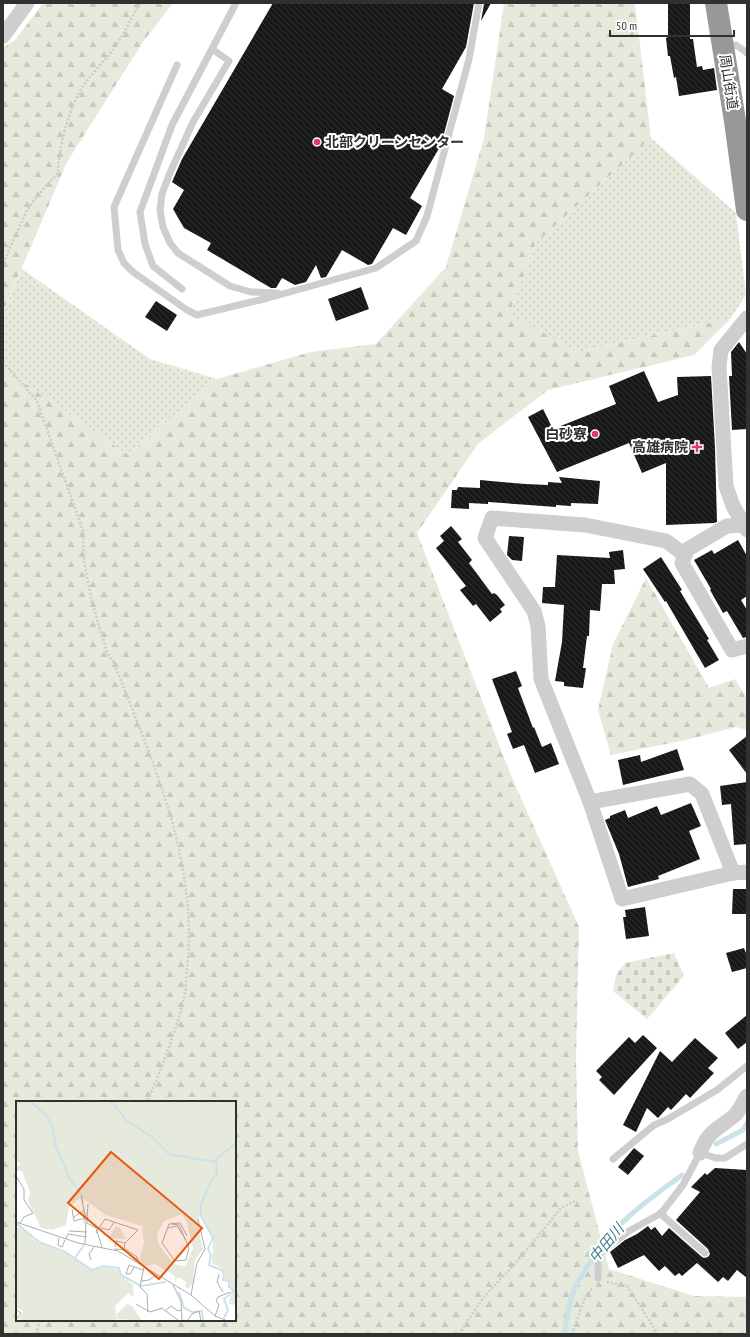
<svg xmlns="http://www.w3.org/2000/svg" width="750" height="1337" font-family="'PT Sans Narrow','Noto Sans JP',sans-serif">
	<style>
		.green { fill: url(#green-dots) }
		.forest { fill: url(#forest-firs); fill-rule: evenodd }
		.cemetery { fill: url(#cemetery-stones) }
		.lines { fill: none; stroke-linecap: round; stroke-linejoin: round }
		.stream { stroke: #cbe2e9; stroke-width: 5 }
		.building { fill: url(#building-back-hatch) }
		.path { stroke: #cbcbcb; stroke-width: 2.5; stroke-dasharray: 2 2; stroke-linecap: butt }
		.lane { stroke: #cecece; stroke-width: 7 }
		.street { stroke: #cecece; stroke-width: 15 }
		.highway { stroke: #989898; stroke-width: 22 }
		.poi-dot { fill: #db3f63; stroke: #fff; stroke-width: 1.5 }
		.labels { text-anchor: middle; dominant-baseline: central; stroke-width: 4; stroke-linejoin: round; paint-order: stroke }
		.street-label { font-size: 14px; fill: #313131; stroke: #fff }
		.poi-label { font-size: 14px; font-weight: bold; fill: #313131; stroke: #fff; text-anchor: end }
		.water-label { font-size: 15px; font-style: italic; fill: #437d8f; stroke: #fff }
		.inset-river { fill: none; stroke: #cbe2e9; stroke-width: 2 }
		.inset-road { fill: none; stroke: #adadad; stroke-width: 1 }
		.view { fill: #e8590c; fill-opacity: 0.15; stroke: #e8590c; stroke-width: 2 }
		.inset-edge { fill: none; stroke: #313131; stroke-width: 2 }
	</style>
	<defs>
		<pattern id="green-dots" width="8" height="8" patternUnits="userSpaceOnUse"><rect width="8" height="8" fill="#e6eadd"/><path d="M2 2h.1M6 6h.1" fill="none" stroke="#c6c9be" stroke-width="1.8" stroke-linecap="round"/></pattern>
		<pattern id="forest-firs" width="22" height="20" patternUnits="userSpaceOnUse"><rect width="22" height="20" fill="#e6eadd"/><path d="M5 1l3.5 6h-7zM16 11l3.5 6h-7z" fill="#c6c9be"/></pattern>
		<pattern id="cemetery-stones" width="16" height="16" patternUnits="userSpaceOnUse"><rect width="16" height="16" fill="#e6eadd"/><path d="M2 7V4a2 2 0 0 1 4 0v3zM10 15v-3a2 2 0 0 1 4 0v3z" fill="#c6c9be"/></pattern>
		<pattern id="building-back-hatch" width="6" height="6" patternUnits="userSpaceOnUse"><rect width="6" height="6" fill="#181818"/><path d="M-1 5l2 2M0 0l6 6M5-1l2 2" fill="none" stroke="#313131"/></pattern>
	</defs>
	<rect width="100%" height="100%" fill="#fff"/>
	<g class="green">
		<polygon points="651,138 736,213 746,295 731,318 578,352 508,314 536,243"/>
		<polygon points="22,269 150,359 217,379 128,455 3,368 3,312"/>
	</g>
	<g class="forest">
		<polygon points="43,3 173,3 143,42 67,162 3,312 3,48 16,39"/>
		<path d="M 504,3 L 635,3 L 651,138 L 536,243 L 509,314 L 578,352 L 731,318 L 694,355 L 548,390 L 478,444 L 417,533 L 512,778 L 579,927 L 576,1058 L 578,1151 L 609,1269 L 694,1296 L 747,1297 L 747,1334 L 3,1334 L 3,368 L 128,455 L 217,379 L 310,352 L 376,344 L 446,267 L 484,138 ZM 17,1102 L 235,1102 L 235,1320 L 17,1320 Z"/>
		<polygon points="646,578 709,688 735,679 747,699 747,730 736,727 686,740 611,755 598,710 613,644"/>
	</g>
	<polygon class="cemetery" points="674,953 684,976 647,1019 613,991 616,975 625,963"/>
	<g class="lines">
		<g class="stream">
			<polyline points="716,1144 743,1130 747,1123"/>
			<path d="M 564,1334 C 567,1321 568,1308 572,1295 C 578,1278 588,1265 599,1251 C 606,1242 612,1233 620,1225 C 637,1207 662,1190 682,1175"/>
		</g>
	</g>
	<g class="building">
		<polygon points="273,3 474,3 466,47 442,89 454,96 441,145 410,198 422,206 406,235 393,228 372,264 368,265 342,250 326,277 321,278 316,265 306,282 295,285 282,278 276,288 271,288 207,250 211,243 184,228 173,209 184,190 172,182 182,159"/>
		<polygon points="484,3 491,3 481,21 484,4"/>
		<polygon points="668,3 690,3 690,39 693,39 697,67 702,66 703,70 714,68 717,90 679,96 676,77 674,78 670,56 668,56 666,38 668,37"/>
		<polygon points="361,287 369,309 336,321 328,299"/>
		<polygon points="156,301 177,315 167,331 145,317"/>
		<polygon points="739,342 747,354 747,429 732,430 729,376 732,376 731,352"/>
		<polygon points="644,371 658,402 678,395 677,377 711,376 715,448 717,522 714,523 666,525 666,463 642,473 629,443 557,472 528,417 543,409 553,429 616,404 609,386"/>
		<polygon points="559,477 600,481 598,504 571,503 571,506 556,505 556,507 488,502 488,504 469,503 469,509 451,508 452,490 457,490 458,487 480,488 480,480 525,484 548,485 548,482 562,483"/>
		<polygon points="451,526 462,539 458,542 472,560 469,563 492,594 494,593 497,595 505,605 500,609 502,612 490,622 476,604 473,606 460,590 466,586 436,548 444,541 440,536"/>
		<polygon points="509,536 524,537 522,561 512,560 507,555"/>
		<polygon points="738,540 747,556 747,596 741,600 747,610 747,637 743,638 727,611 723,613 710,590 711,589 694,560 712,550 714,554"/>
		<polygon points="623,550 625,569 614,570 615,584 602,584 600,611 590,610 589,636 587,636 583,668 586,668 583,688 564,686 564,682 555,681 562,642 564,605 542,603 543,587 555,587 557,555 610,558 609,552"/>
		<polygon points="661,557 682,590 680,591 709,639 707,640 719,660 705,668 666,601 665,602 643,569"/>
		<polygon points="516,671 522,686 518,688 533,728 534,727 542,747 551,743 559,764 535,773 524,745 513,749 507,734 512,732 492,679"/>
		<polygon points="747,736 747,774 729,750"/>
		<polygon points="677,749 684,770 623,785 618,760 640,755 641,762"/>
		<polygon points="747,782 747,844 734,845 731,804 722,805 720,786"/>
		<polygon points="691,803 701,826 689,831 700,859 658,876 659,879 628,887 619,854 605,820 610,818 610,816 625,810 628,818 657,806 661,815"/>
		<polygon points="733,889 747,889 747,914 732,914"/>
		<polygon points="645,907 649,936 626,939 623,917 626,917 625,910"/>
		<polygon points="744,948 747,956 747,968 732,972 726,953"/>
		<polygon points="747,1015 747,1042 738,1049 725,1033"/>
		<polygon points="643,1035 657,1048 614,1095 599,1080 602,1077 596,1071 629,1037 635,1043"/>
		<polygon points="695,1038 718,1058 708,1068 714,1073 690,1098 686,1094 671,1110 668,1107 658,1118 647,1108 636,1132 623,1125 660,1051 672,1062"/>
		<polygon points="634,1148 644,1156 628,1175 618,1167"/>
		<polygon points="715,1168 747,1170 747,1278 737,1270 728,1281 723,1277 718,1282 697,1263 682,1276 679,1273 675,1276 665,1266 659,1271 644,1255 618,1268 610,1252 625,1240 637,1234 648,1226 651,1230 655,1227 662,1236 669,1228 702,1257 704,1258 708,1257 710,1254 708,1249 676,1220 700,1192 691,1187 705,1173 707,1175"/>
	</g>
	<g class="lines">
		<g class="path">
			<path d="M 3,263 L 27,210 L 43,189 L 58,173 C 58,150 68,112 80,91 C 89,76 102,64 112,51 C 123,37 131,18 140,3"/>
			<path d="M 3,362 L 37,401 L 83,531 L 84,562 L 92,602 L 107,652 L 114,663 C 152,760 199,862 187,969 C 186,980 186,992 183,1002 C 174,1037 161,1070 147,1102"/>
			<polyline points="607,1282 627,1286 658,1334"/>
			<polyline points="36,1334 40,1320"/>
			<polyline points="459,1334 483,1298 521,1257 561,1208 575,1201"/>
			<polyline points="572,1334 584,1300 593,1287"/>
		</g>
		<g class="lane">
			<polyline points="726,46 736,45 747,53"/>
			<polyline points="212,49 229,61 193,122 169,175 162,194 160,210 163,227 170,243 178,253 230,286 251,292 278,293"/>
			<polyline points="177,65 114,207 118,250 124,263 133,272 187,310 197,315 268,298 376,268 416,241 427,216 469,59 479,3"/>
			<polyline points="182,289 153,266 145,244 140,212 172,125 236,3"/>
			<polyline points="613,1159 654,1125 666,1120 717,1090 747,1066"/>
			<polyline points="663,1211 663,1216 705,1253"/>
			<polyline points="598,1278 598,1255 629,1231 658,1215 663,1211 683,1185 700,1153 716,1158 725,1158 747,1144"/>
		</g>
		<g class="street">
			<polyline points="3,36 27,3"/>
			<polyline points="747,318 721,350 719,366 726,486 733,506 747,530"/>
			<polyline points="743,525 727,526 688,549 685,555 666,541 585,525 492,518 485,538 534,611 538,626 541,679 590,802 622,899 733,873 747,872"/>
			<polyline points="685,555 682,563 732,650 747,646"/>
			<polyline points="590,802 690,784 702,794 733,873"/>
			<path d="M 700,1153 C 709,1129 718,1130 735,1115 C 740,1110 743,1102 747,1096"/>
		</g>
		<polyline class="highway" points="716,3 735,121 747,210"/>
	</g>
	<g class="poi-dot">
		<circle cx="317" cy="142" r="4"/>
		<circle cx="595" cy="434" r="4"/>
		<path d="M695 441h4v4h4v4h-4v4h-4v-4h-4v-4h4z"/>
	</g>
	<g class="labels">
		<g class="street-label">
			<text transform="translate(729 82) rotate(81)">周山街道</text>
		</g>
		<g class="poi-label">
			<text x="325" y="142" text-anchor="start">北部クリーンセンター</text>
			<text x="587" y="434">白砂寮</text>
			<text x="688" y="447">高雄病院</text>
		</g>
		<g class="water-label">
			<text transform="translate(606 1243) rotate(-50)">中田川</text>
		</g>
	</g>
	<g transform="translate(16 1101)">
		<rect width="220" height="220" fill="#fff"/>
		<path d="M 163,106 L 166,113 L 148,120 L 148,110 ZM 135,144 L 139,150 L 139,163 L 129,165 L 123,159 L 129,146 ZM 111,203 L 116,205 L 126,220 L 101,218 L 101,213 Z" fill="#e6eadd"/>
		<path d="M 0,0 L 220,0 L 220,204 L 213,203 L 214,196 L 219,190 L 214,186 L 214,180 L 208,178 L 209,172 L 205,167 L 196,162 L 197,135 L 186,116 L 183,116 L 182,126 L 187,148 L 179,159 L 177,182 L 173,187 L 169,186 L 170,181 L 162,176 L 159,181 L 159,175 L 139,163 L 139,150 L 135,144 L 129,146 L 123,159 L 128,142 L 126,125 L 90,114 L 65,96 L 53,106 L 50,124 L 36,129 L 25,127 L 12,100 L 14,91 L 6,70 L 0,70 L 0,65 L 5,64 L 0,59 ZM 163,106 L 171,122 L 177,147 L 170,164 L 166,165 L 158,163 L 149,152 L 142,142 L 141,133 L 148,120 L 148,110 ZM 100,125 L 104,127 L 110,138 L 93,137 ZM 6,126 L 19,140 L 57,156 L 76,169 L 89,166 L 104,169 L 103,173 L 117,184 L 118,196 L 112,192 L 99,205 L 101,220 L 2,220 L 7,210 L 0,206 L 0,127 Z" fill="#e6eadd" fill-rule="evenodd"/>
		<path class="inset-river" d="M 14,0 L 30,14 L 36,24 L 39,43 L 54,78 L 66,94 L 67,102M 95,0 L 111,20 L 136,36 L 153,53 L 199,61M 67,111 L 69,123M 0,122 L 23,141 L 49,151 L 76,169 L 87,165 L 103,167 L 105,174 L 125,185 L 150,181M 59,157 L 68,144M 163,191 L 168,207 L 176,211 L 186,210 L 187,220M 208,217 L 212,209 L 208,198 L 218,190 L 213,186 L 213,180 L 207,179 L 208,172 L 205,169 L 193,164 L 195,155 L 192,147 L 197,137 L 185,115 L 185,104 L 195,79 L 201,73 L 200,58 L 220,42"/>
		<path class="inset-road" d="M 0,75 L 8,88 L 8,99 L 17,112 L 8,116 L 4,122M 65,95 L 71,122M 56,108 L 58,120 L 69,117M 58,116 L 68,109M 71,119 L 72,103M 0,121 L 62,142 L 102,150 L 175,194 L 199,215 L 212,220M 71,122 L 80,127 L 86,146M 156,123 L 163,124 L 173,147 L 170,159 L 159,160 L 146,142 L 153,123 L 164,122 L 171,135M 85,127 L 93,129 L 98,121M 152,127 L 161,125 L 170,139M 53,130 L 71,131M 80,132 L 89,118 L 122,129 L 109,142 L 108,148M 43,137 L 42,144 L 46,146 L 49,139M 50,138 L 52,133 L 71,136M 69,143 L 70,122M 99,146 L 100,140 L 109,142M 98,148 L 111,149 L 121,156 L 122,161M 75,159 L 73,153 L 78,146M 118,166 L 114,173 L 110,173 L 113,164 L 127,169M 128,166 L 124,186 L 131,193 L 132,211M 203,173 L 201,181 L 207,191M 125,180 L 133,179 L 141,174M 157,184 L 165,200 L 166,220M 175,194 L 181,162 L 189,148 L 182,118M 120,203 L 134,211 L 146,207 L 163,220M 0,208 L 5,212 L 0,219M 149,210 L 155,205 L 162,210 L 165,209M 199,215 L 203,204 L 200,200 L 202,196 L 214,191M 171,220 L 176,213 L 183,210 L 185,220"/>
		<path class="view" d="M 95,51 L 186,127 L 143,178 L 52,102 Z"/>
		<rect width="220" height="220" class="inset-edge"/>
	</g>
	<rect width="750" height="1337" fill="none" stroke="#313131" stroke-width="8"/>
	<path d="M610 30v6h124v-6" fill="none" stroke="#313131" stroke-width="2"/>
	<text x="616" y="30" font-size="12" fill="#313131" stroke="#ffffff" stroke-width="3" paint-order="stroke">50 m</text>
</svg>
